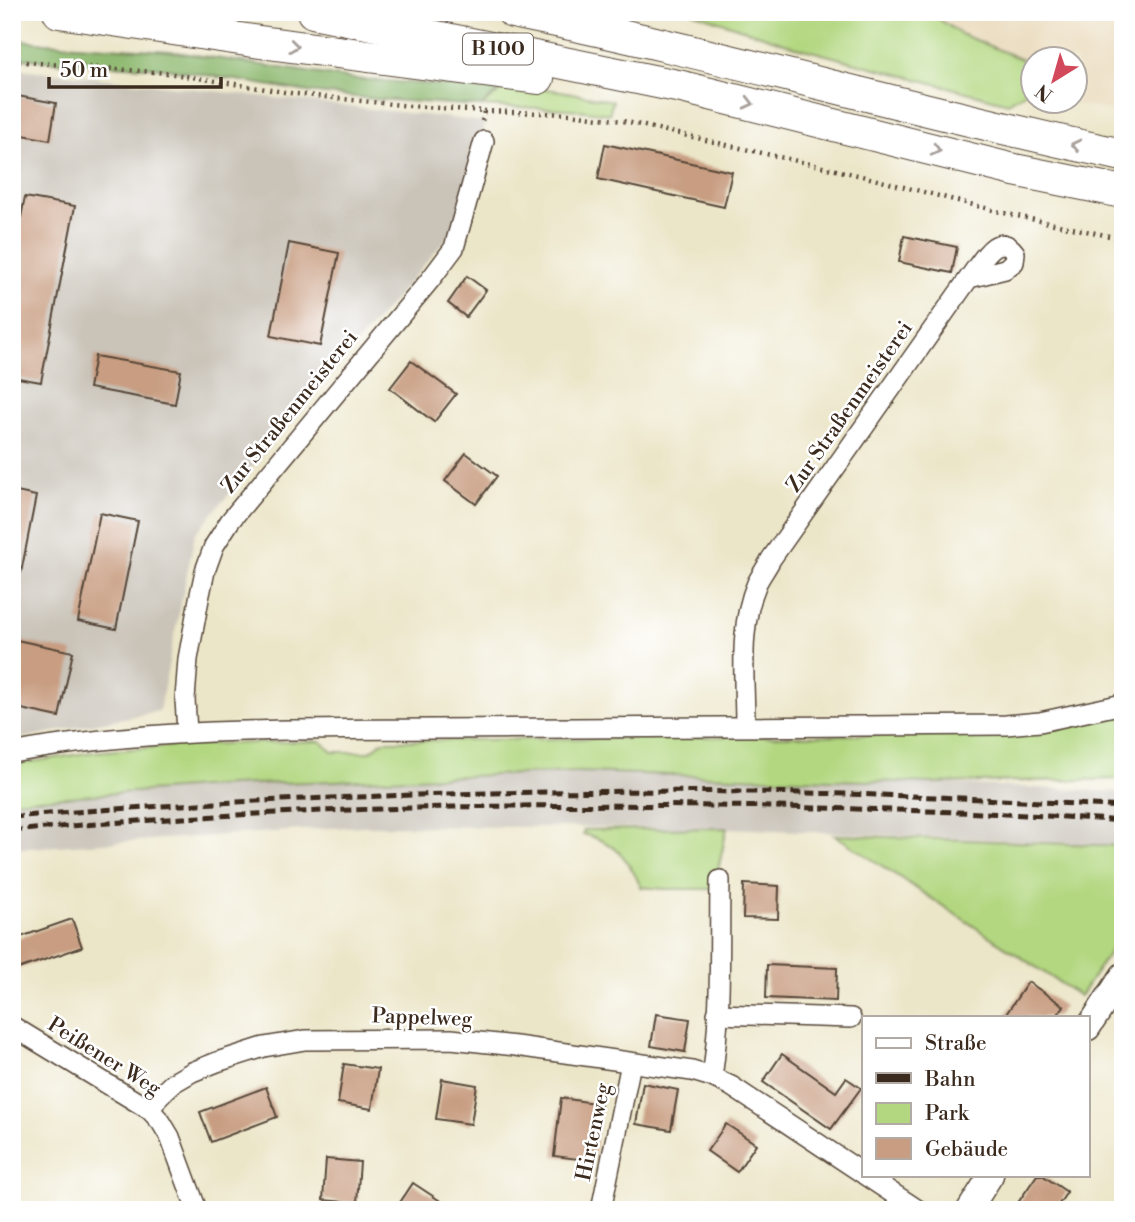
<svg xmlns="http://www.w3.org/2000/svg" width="1135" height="1222" font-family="'Libre Bodoni',serif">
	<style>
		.built { fill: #e9d9ba }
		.industrial { fill: #c9c3b8 }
		.green { fill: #b2d780; stroke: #76804f; stroke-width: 2 }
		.forest { fill: #8db86e; stroke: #647146; stroke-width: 2 }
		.building { fill: #c89d81 }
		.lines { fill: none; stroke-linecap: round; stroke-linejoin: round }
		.minor-casing { stroke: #564638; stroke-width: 22 }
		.tertiary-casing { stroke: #564638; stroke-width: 27 }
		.trunk-casing { stroke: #564638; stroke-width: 34 }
		.path { stroke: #564638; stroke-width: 4.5; stroke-dasharray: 2 5; stroke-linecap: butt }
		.minor { stroke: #fff; stroke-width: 19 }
		.tertiary { stroke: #fff; stroke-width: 24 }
		.trunk { stroke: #fff; stroke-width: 32 }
		.rail { stroke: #3b2a1e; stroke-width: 5; stroke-dasharray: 10 5; stroke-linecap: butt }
		.oneway { stroke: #a79f9a }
		.labels { text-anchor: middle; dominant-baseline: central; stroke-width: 5; stroke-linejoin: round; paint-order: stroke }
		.shield { fill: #fff; stroke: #766a62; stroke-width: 2 }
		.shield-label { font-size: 19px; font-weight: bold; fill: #3b2a1e }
		.street-label { font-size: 21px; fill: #3b2a1e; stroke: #fff }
	</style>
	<rect width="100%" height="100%" fill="#fff"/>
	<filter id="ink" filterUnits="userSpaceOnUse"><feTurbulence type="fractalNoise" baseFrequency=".0143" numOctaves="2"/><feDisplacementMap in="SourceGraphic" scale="14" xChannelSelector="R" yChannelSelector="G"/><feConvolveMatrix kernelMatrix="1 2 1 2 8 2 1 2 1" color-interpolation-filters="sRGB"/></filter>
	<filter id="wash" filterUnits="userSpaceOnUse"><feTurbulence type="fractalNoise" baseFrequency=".00686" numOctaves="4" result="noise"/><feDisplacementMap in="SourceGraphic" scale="28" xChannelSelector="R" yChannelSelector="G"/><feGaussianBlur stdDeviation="1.57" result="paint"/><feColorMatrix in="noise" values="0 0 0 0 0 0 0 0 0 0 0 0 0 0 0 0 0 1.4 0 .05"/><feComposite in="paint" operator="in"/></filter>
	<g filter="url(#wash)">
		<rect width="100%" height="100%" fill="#ece6c9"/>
		<polygon class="built" points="896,12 1123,12 1123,114 1066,102 1076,102 1076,60 1034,60 1033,94 871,58"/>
		<g class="industrial">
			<polygon points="12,68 486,122 456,227 195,534 159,711 12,740"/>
			<polygon points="578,772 931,783 1123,792 1123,845 727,828 363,826 12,849 12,801 230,785"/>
		</g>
		<g class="green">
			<polygon points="692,12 928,12 961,34 1033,64 1033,88 1008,103 796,47"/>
			<polygon points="506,84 561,91 613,101 609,114 569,109 481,106 502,90"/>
			<polygon points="1123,715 1123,779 931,783 578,772 230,785 12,801 12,765 92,752 184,745 321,741 332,752 370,752 383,741 1024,733 1068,727"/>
			<path d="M 727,828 L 714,889 L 664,889 L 641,887 C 627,857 617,843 583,834 L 584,830 Z"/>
			<polygon points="835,835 1123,846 1123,932 1080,996"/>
		</g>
		<polygon class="forest" points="12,39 45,43 169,51 353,79 502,89 481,106 375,99 308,92 164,68 55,62 12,57"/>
		<g id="blocks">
			<g class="building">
				<polygon points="12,95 56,103 50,140 12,133"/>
				<polygon points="605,144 732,172 724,207 598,179"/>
				<polygon points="25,197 75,206 41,382 12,377 12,263"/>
				<polygon points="904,236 957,247 952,273 899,262"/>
				<polygon points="289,243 339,253 320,346 271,336"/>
				<polygon points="467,276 486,290 466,317 448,303"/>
				<polygon points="95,356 181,371 175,404 89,388"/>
				<polygon points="411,361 456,394 434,422 390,388"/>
				<polygon points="466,453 497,476 476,504 445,481"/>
				<polygon points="12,491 36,496 21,573 12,572"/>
				<polygon points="100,513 138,521 116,629 78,621"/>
				<polygon points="12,639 73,652 59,717 12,707"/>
				<polygon points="744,884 779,886 778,919 743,918"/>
				<polygon points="72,919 82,947 12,971 12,940"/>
				<polygon points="767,965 837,968 836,1001 766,998"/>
				<polygon points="1028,982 1064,1006 1056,1017 1004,1017"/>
				<polygon points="656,1014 690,1019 685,1052 651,1046"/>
				<polygon points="782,1054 836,1092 846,1078 861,1088 831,1129 763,1082"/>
				<polygon points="344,1064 378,1069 372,1109 338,1103"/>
				<polygon points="442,1079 477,1085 471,1124 436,1119"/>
				<polygon points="643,1083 678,1090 671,1130 636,1124"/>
				<polygon points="266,1087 277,1117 211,1142 200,1112"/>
				<polygon points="561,1098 601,1104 594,1161 554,1156"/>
				<polygon points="726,1124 756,1144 737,1172 707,1151"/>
				<polygon points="326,1159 360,1162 357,1203 323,1200"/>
				<polygon points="1037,1175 1042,1175 1067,1192 1055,1210 1013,1210"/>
				<polygon points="413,1183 454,1210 395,1210"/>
			</g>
		</g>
	</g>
	<g filter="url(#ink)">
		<use href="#blocks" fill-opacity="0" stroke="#564638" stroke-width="2"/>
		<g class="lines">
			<g class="minor-casing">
				<g id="minor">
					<path d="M 745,726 C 745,679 738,627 757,583 C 761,575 767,567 771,559 L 969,278 C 981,263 997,228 1015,253 L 1014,262 L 1005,269 L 969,278"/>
					<polyline points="187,732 185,699 188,659 199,599 205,571 214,546 230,521 430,280 454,248 484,141"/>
					<path d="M 12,753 C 151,727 294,730 434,729 C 625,727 815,727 1006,725 L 1040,722 L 1123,704"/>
					<polyline points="717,1014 851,1018"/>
					<polyline points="12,1026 150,1110 161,1122 170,1137 197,1210"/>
					<path d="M 712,1077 C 722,1012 719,945 720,880"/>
					<polyline points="150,1110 159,1096 173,1083 192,1072 217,1062 264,1047 305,1040 451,1039 516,1046 692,1071 712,1077 731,1086 864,1174"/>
					<polyline points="865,1175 918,1210"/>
					<polyline points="601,1210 631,1063"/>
				</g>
			</g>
			<g class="tertiary-casing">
				<g id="tertiary">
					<polyline points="1088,1028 1123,975"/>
					<polyline points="969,1210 991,1175"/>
				</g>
			</g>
			<g class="trunk-casing">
				<g id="trunk">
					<polyline points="59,12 260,42 538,78"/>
					<polyline points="313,12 682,87 1014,170 1123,192"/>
					<path d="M 513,12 C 718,53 918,112 1123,155"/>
				</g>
			</g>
			<g class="path">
				<polyline points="12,61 167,73 296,94 410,106 484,111 482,121"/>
				<polyline points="484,111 570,114 623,121 862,176 1008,214 1123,239"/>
			</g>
			<use href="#minor" class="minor"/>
			<use href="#tertiary" class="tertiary"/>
			<use href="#trunk" class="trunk"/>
			<g class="rail">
				<path d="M 12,817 C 127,807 243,801 358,797 C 613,787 868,790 1123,807"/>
				<path d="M 12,831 C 266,808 522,802 777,807 C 892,810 1008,812 1123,821"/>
			</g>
		</g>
		<defs><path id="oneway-chevron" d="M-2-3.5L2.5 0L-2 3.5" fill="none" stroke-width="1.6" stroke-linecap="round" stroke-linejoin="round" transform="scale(1.75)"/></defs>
		<g class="oneway">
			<use href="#oneway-chevron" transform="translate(294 46) rotate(7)"/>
			<use href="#oneway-chevron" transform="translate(749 103) rotate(14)"/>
			<use href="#oneway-chevron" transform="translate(1076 145) rotate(-168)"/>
			<use href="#oneway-chevron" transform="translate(936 150) rotate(14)"/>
		</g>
	</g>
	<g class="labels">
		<rect class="shield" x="463" y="33.5" width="70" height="31" rx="5"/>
		<g class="shield-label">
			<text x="498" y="49">B 100</text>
		</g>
		<g class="street-label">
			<text transform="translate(850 407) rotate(-55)">Zur Straßenmeisterei</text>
			<text transform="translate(290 412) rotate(-51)">Zur Straßenmeisterei</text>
			<text transform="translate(422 1018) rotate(2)">Pappelweg</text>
			<text transform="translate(104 1057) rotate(32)">Peißener Weg</text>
			<text transform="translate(594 1132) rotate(-78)">Hirtenweg</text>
		</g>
	</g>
	<rect width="1135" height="1222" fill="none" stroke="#fff" stroke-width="42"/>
	<rect x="862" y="1016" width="228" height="161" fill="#ffffff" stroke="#b1aaa5" stroke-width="2"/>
	<rect x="876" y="1038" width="35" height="10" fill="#ffffff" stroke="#b1aaa5" stroke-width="2"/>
	<text x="925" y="1050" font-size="21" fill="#3b2a1e">Straße</text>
	<rect x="876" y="1073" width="35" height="10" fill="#3b2a1e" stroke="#b1aaa5" stroke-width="2"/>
	<text x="925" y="1086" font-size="21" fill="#3b2a1e">Bahn</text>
	<rect x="876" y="1103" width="35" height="21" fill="#b2d780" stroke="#b1aaa5" stroke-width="2"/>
	<text x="925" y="1120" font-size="21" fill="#3b2a1e">Park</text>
	<rect x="876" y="1138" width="35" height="21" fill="#c89d81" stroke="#b1aaa5" stroke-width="2"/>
	<text x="925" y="1156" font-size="21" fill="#3b2a1e">Gebäude</text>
	<g transform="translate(1054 80) rotate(217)"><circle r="33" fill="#ffffff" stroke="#b1aaa5" stroke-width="2"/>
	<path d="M0-5L12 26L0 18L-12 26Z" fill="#d1495b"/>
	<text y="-10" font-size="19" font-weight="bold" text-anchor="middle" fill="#3b2a1e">N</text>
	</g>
	<path d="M49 77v10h172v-10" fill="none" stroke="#3b2a1e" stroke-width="3.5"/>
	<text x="60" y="77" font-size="21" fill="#3b2a1e" stroke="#ffffff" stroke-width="5" paint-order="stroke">50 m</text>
</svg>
